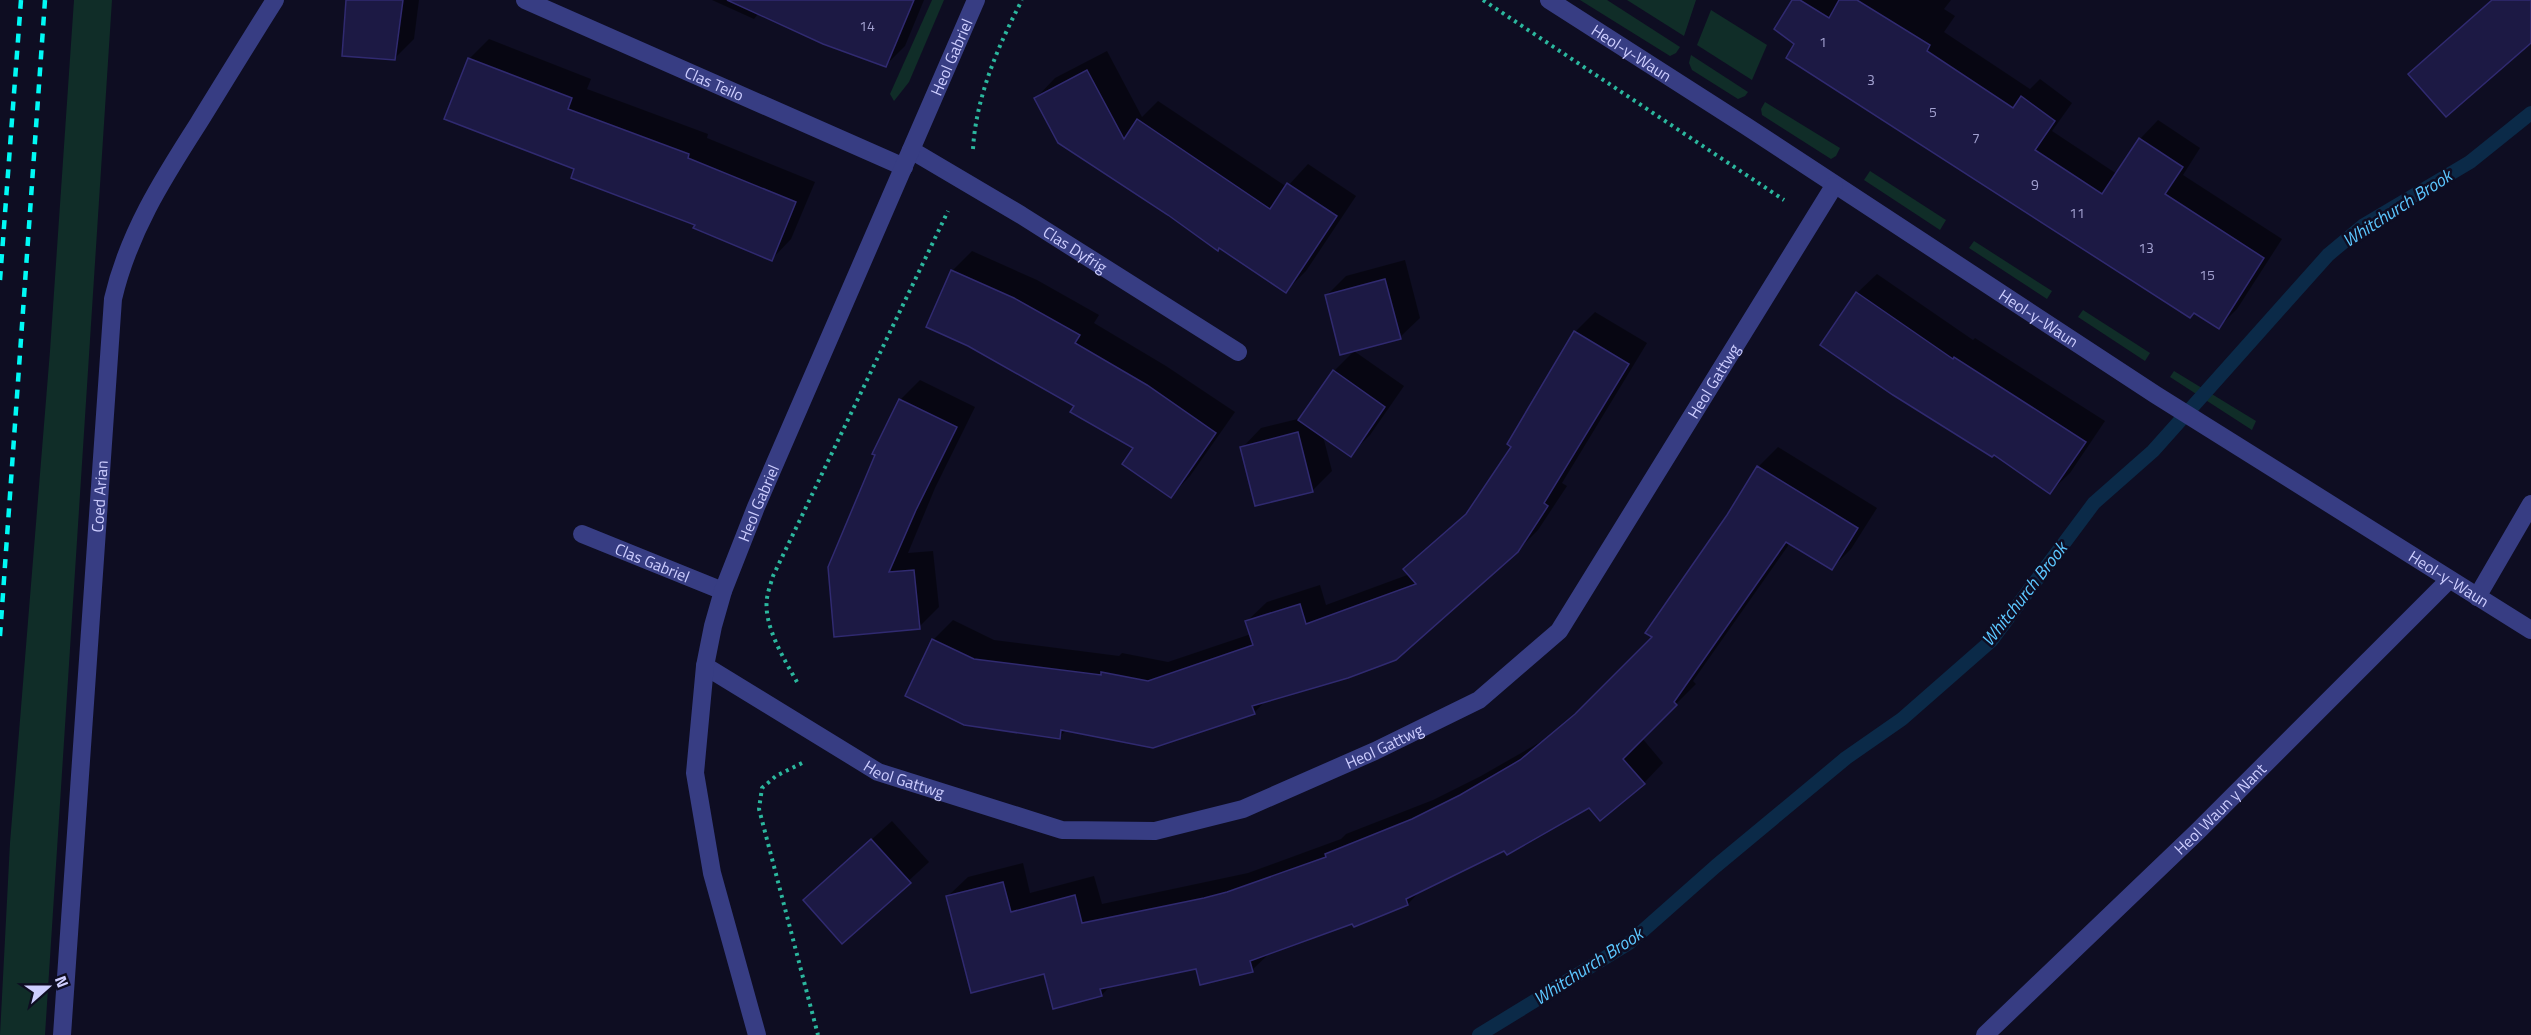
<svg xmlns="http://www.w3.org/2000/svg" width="2531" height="1035" font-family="'Titillium Web',sans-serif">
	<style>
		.green { fill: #102d28 }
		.shadow { fill: #0007 }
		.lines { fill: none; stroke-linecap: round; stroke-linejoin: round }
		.stream { stroke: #0b2a48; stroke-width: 14 }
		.building { fill: #1c1944; stroke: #302a70; stroke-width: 1.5 }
		.path { stroke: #2bb79e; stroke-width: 4; stroke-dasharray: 3 4.5; stroke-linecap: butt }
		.street { stroke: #373d83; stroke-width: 18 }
		.rail { stroke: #00f9f5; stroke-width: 4.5; stroke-dasharray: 9 8; stroke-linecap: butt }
		.labels { text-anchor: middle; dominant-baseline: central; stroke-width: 5; stroke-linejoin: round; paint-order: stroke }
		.number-label { font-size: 14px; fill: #a2a1d0 }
		.street-label { font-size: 16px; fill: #ceceff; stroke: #0e0d22 }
		.water-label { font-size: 18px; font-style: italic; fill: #5cc7ff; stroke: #0e0d22 }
	</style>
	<rect width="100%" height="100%" fill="#0e0d22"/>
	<g class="green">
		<polygon points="74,0 112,0 45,1035 0,1035 10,843 50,351"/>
		<polygon points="932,0 944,0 909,82 894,101 890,94"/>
		<polygon points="1580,0 1607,0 1680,47 1676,53 1670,56"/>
		<polygon points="1627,0 1696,0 1684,36"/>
		<polygon points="1711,10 1767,45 1752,80 1697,45"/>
		<polygon points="1691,55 1748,92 1745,96 1738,99 1692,70 1689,63"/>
		<polygon points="1765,102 1840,148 1836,156 1831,159 1762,115 1761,109"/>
		<polygon points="1870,171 1946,220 1940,230 1864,180"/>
		<polygon points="1974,241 2052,291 2047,299 1969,248"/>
		<polygon points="2083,310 2150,353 2145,361 2078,317"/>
		<polygon points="2174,371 2256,421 2252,430 2170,377"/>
	</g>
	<g class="shadow">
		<polygon points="348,0 419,0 414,39 394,59"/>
		<polygon points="712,0 924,0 905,46 886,65 759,13 754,19"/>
		<polygon points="1794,0 1951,0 1944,9 1955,16 1944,32 2030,89 2040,79 2072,103 2052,131 2117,174 2140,139 2158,120 2200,148 2183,175 2282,239 2237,309 2219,327 1796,43"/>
		<polygon points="2491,0 2531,0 2531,41 2410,74"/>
		<polygon points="489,39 591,79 587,89 708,134 707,138 815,182 791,239 772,259 576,168 469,59"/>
		<polygon points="1107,51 1142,117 1158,101 1287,187 1308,164 1356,196 1306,271 1286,291 1036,98 1055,78"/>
		<polygon points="972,251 1037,280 1099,315 1094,323 1166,366 1235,412 1190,476 1171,496 1136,448 1076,405 952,271"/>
		<polygon points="1405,260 1420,318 1400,337 1326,296 1346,276"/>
		<polygon points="1877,274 1973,340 1975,338 2105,421 2070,473 2050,492 1857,293"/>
		<polygon points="1595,312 1647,343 1562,483 1567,486 1538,530 1517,551 1266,700 1254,713 1067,730 1059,737 907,696 934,639 953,620 994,640 1119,656 1122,653 1168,662 1251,634 1247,621 1267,602 1320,585 1326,605 1410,574 1405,569 1472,508 1513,446 1575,332"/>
		<polygon points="1354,351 1404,386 1370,435 1350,455 1323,436 1332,471 1312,491 1242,448 1261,428 1302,418 1334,371"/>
		<polygon points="920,380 975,407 935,488 908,553 933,551 939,607 919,627 836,635 877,454 874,453 900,400"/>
		<polygon points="1778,447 1877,508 1851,549 1831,569 1790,543 1693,681 1696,684 1642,738 1663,763 1644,783 1589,806 1422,889 1408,904 1271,952 1252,970 1197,967 1111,985 1102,995 1045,972 948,896 968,877 1023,863 1030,893 1094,876 1102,904 1248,873 1341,839 1346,834 1433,800 1481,776 1542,741 1596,695 1654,637 1758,467"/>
		<polygon points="892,821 929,862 842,942 805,900"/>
	</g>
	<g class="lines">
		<polyline class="stream" points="1479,1035 1629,943 1716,866 1846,758 1902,719 1991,641 2094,503 2153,451 2328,255 2364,225 2470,162 2531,113"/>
	</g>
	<g class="building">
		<polygon points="346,0 403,0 395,60 342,56"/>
		<polygon points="727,0 914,0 886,67 823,44"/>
		<polygon points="1792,0 1800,0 1829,18 1839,0 1857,0 1930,45 1927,51 2013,108 2021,96 2055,121 2035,150 2102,194 2139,138 2183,167 2165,194 2264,258 2219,329 2194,313 2190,318 1786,58 1794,44 1774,29"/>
		<polygon points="2492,0 2531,0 2531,43 2446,117 2408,74"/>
		<polygon points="468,58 572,98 568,109 689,154 688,158 796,202 772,261 693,228 695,225 571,178 574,169 444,119"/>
		<polygon points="1087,70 1124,139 1137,119 1270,209 1287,183 1337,216 1286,293 1219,248 1218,251 1168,215 1058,143 1034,98"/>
		<polygon points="951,270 1014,298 1080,335 1075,343 1147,385 1216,433 1171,498 1122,464 1133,448 1070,412 1074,406 968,346 926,327"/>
		<polygon points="1385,279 1401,339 1340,355 1325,295"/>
		<polygon points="1856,292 1953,359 1954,357 2086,442 2050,494 1994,455 1992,457 1893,395 1820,345"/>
		<polygon points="1574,331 1629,364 1544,503 1548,506 1518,552 1396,660 1348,678 1252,706 1255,714 1153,748 1061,730 1060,739 964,725 905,696 932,639 974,659 1101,675 1101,672 1148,681 1253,645 1245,621 1300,604 1306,624 1416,584 1403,569 1466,514 1511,447 1507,444"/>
		<polygon points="1333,370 1385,407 1351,457 1298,420"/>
		<polygon points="899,399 957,427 916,510 889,572 914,570 920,629 834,637 828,567 875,455 872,454"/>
		<polygon points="1298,432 1313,492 1255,506 1240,447"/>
		<polygon points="1757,466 1858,528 1832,570 1786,542 1674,702 1677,705 1623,759 1645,784 1600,821 1589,808 1507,855 1504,851 1406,899 1408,905 1354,927 1352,924 1250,961 1253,972 1200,985 1196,969 1100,989 1102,996 1053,1009 1044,974 971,993 946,896 1003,882 1011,912 1075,895 1082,923 1204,898 1227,892 1326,857 1325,854 1412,819 1460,795 1520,760 1575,714 1652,637 1645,633 1727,515"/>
		<polygon points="871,839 911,883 842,944 803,900"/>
	</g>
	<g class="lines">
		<g class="path">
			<polyline points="1483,0 1784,200"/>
			<path d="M 973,149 C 976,97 998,46 1022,0"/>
			<path d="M 797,682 C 784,659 763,625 767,598 C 768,591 771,583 773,576 L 948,211"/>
			<polyline points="802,763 776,776 762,788 759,809 818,1035"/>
		</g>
		<g class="street">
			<path id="s1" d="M 525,0 L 904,167"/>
			<path id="s2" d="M 1549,0 L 1746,126 L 2156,395 L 2531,630"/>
			<path id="s3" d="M 911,150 L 1021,215 L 1238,352"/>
			<path id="s4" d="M 582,534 L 723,591"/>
			<polyline points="2477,597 2531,504"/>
			<path id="s5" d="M 705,666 L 878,772 L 1062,830 L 1155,831 L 1243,809 L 1375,751 L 1479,700 L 1559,631 L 1834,186"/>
			<path id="s6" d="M 62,1035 L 113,299 C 128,234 162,180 198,124 C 224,82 249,41 275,0"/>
			<path id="s7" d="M 757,1035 L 712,873 L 695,773 L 705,666 L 713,626 L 723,591 L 756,507 L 976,0"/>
			<path id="s8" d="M 1985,1035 L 2197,832 L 2449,580"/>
		</g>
		<g class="rail">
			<polyline points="0,280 21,0"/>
			<polyline points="0,636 45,0"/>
		</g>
	</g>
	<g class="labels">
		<g class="number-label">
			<text x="867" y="25">14</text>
			<text x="1823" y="41">1</text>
			<text x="1871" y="79">3</text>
			<text x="1933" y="111">5</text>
			<text x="1976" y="137">7</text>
			<text x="2035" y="184">9</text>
			<text x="2077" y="212">11</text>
			<text x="2146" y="247">13</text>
			<text x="2207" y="274">15</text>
		</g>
		<g class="street-label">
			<text stroke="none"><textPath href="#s2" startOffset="98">Heol-y-Waun</textPath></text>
			<text stroke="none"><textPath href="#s7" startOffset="1035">Heol Gabriel</textPath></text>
			<text stroke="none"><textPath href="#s1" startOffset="207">Clas Teilo</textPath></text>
			<text stroke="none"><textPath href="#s3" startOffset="192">Clas Dyfrig</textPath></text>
			<text stroke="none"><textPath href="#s2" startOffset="584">Heol-y-Waun</textPath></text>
			<text stroke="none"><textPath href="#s5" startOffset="1239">Heol Gattwg</textPath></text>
			<text stroke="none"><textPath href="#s6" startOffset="540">Coed Arian</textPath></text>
			<text stroke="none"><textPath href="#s7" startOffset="549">Heol Gabriel</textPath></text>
			<text stroke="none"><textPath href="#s4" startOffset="76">Clas Gabriel</textPath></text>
			<text stroke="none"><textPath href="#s2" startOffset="1070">Heol-y-Waun</textPath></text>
			<text stroke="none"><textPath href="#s5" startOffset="734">Heol Gattwg</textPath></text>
			<text stroke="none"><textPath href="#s5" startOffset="230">Heol Gattwg</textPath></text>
			<text stroke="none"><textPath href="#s8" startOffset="326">Heol Waun y Nant</textPath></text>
		</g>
		<g class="water-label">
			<text transform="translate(2397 208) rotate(-33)">Whitchurch Brook</text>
			<text transform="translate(2024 594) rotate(-52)">Whitchurch Brook</text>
			<text transform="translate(1588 966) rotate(-33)">Whitchurch Brook</text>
		</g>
	</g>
	<g transform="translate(48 987) rotate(69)" stroke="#0e0d22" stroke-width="4.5" paint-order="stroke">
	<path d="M0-4.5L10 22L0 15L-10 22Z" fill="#ceceff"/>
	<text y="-9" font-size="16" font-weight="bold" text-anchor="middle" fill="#ceceff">N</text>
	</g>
</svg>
